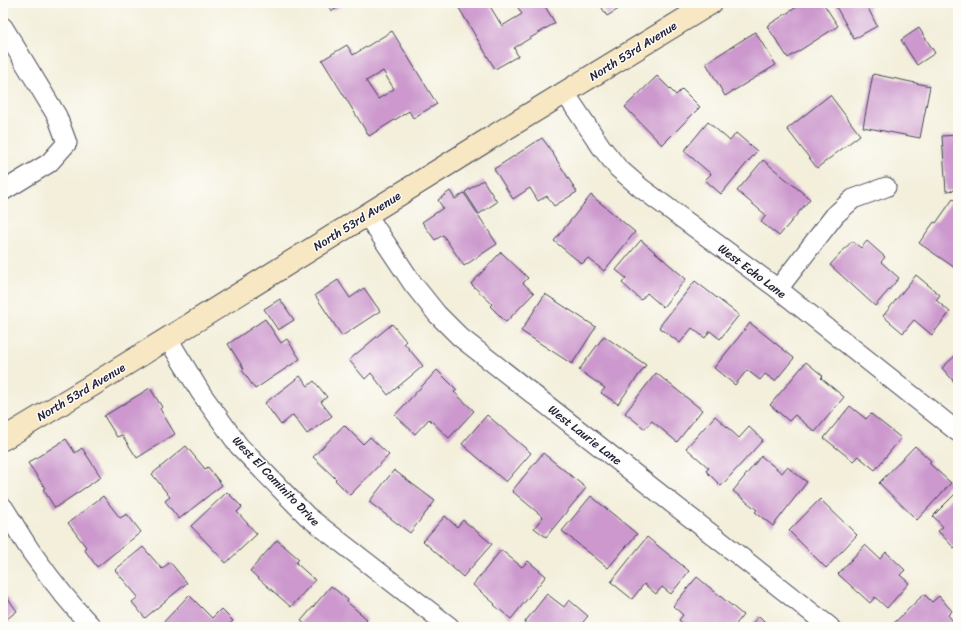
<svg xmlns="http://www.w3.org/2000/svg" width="961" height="630" font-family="Sriracha,sans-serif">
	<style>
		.building { fill: #cc98cd; fill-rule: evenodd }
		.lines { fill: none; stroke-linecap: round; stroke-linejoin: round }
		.street-casing { stroke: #414153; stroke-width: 21 }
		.secondary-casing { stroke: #414153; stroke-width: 24 }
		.street { stroke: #fff; stroke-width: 19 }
		.secondary { stroke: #f7e8c3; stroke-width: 22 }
		.labels { text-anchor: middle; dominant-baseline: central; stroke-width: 3; stroke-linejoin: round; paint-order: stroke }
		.street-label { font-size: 12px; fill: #22223b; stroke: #fdfcf7 }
	</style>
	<rect width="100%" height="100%" fill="#fdfcf7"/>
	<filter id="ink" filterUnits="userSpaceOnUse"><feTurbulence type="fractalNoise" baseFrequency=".025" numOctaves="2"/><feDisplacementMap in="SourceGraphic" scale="8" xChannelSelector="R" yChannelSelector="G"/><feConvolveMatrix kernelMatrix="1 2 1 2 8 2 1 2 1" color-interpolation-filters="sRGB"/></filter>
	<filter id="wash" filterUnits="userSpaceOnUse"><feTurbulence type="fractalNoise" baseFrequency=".012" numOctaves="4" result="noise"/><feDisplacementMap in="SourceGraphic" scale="16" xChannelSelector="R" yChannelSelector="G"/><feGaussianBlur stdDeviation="0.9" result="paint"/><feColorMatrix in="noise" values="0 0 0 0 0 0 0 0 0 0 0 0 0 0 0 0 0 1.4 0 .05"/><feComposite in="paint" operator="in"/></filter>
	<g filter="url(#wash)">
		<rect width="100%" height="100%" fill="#f3efdb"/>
		<g id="blocks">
			<g class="building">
				<polygon points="327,3 346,3 332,11"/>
				<polygon points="456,3 488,3 502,26 522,14 515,3 543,3 555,23 514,48 518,56 495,69"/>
				<polygon points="599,3 619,3 622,7 607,16"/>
				<polygon points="803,3 823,3 838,26 788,58 767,26"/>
				<polygon points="834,3 876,3 868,8 877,26 854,39"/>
				<polygon points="919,28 935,53 917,65 901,40"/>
				<path d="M 392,31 L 437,104 L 413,118 L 409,111 L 369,136 L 322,60 L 347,45 L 353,55 ZM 383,71 L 394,89 L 378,99 L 366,81 Z"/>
				<polygon points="755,32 776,65 725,96 706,63"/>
				<polygon points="873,74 930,86 920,138 863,127"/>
				<polygon points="657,76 676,95 682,89 700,107 662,145 625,107"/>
				<polygon points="830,95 860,135 817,168 787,129"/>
				<polygon points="708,122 730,141 736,133 757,151 721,194 705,180 711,174 684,151"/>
				<polygon points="958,135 958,190 946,191 942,136"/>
				<polygon points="542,138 548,146 577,192 554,206 547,196 538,201 530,188 513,199 494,169"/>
				<polygon points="763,160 810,199 779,236 761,222 766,215 737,191"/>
				<polygon points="483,180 497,202 479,214 465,192"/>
				<polygon points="450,191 455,199 464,193 497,244 464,266 443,235 435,240 422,222 443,208 438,200"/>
				<polygon points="591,195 635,232 604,271 588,258 582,264 554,241"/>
				<polygon points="953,199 958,203 958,270 919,243 934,222 936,223"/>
				<polygon points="641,240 686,279 663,307 647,293 641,300 622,283 626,278 616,270"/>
				<polygon points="852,241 861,248 867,241 885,257 881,262 899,278 875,306 830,265"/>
				<polygon points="501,252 528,278 523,283 534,293 506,322 490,306 492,304 471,284"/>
				<polygon points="916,275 940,295 936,300 950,312 932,335 914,320 903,333 883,316"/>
				<polygon points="338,280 350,298 364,288 380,311 342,336 315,295"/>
				<polygon points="695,281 739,315 720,339 710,331 705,338 692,328 680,343 659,327"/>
				<polygon points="545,294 596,327 572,364 521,331"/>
				<polygon points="280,299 294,320 278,330 264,309"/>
				<polygon points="265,319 281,343 287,339 300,359 255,389 242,370 244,369 228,344"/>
				<polygon points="750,323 794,358 775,381 765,374 760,380 747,370 735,385 714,368"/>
				<polygon points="392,324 406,341 404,343 423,366 388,395 371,373 365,379 349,360"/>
				<polygon points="604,336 646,365 618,404 601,393 605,388 579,370"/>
				<polygon points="958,353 958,386 942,368"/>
				<polygon points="806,362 823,376 821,378 844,397 815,432 795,415 789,421 770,405"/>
				<polygon points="437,370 457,390 454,392 474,411 449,438 429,419 415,434 395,415"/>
				<polygon points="656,373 702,410 677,442 652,421 645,429 625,413"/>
				<polygon points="300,376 308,386 314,381 327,397 321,402 332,416 307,434 293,415 281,425 265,403"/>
				<polygon points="150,388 162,407 160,409 175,434 137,458 122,435 117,437 104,416"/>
				<polygon points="850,406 866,419 871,414 901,438 875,470 858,456 853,461 824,438"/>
				<polygon points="487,415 531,453 506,482 462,444"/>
				<polygon points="715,416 739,438 749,427 763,440 721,486 706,471 709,468 686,448"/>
				<polygon points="344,425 363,444 370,437 389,455 350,495 335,480 336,479 313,457"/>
				<polygon points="66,439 75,453 82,448 101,477 55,508 43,489 45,488 28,463"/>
				<polygon points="186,446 205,469 208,467 222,485 179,519 165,501 170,497 152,474"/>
				<polygon points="915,446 931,461 929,463 951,483 917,520 879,483"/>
				<polygon points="543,453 586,488 546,537 534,528 543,517 512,491"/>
				<polygon points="761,456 782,473 787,467 807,482 773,526 755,512 757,510 733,491"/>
				<polygon points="394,470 435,501 410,533 369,502"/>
				<polygon points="227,492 242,507 237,512 257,534 226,563 191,526"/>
				<polygon points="956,493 958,495 958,544 954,548 938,531 943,527 933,516"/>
				<polygon points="103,496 120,518 127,514 141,532 97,567 84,549 86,547 68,523"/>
				<polygon points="591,496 637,534 608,568 562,531"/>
				<polygon points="820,499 857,535 826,568 789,531"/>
				<polygon points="445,516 457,527 463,520 492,544 463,577 423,541"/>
				<polygon points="647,537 689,571 671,594 662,587 656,594 644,584 632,599 611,582"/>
				<polygon points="277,540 299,559 296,563 315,580 291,607 250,571"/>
				<polygon points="865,545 880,559 886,552 905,570 900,575 909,583 887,608 875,597 870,603 838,574"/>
				<polygon points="143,547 162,569 170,562 187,583 145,618 132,602 138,597 115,570"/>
				<polygon points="501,550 522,567 528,561 546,576 511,619 494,605 495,604 473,585"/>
				<polygon points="697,577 743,615 734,627 687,627 679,620 683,615 673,606"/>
				<polygon points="331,586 348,600 347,602 367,619 361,627 309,627 301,621"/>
				<polygon points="3,592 17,611 3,622"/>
				<polygon points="547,594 564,607 569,600 588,616 583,622 589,627 529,627 524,623"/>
				<polygon points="924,594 932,602 939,596 952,611 948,615 958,627 894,627 892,625"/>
				<polygon points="189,595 212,618 221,609 233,621 226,627 159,627"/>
				<polygon points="759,616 770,627 749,627"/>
			</g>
		</g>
	</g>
	<g filter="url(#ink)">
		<use href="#blocks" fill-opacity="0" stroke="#414153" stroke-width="1"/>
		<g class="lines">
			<g class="street-casing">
				<g id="street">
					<polyline points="3,27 57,116 67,143 49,163 3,191"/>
					<polyline points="565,93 602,148 618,168 641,188 778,289 958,432"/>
					<polyline points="367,215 413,284 437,314 460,337 830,627"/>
					<polyline points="778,289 835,215 853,199 886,187"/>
					<polyline points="168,339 201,393 239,446 307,516 450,627"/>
					<path d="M 3,507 C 14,523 23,541 35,557 C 52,581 71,605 92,627"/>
				</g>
			</g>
			<g class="secondary-casing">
				<polyline id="secondary" points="3,439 91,386 484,142 711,3"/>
			</g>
			<use href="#street" class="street"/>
			<use href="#secondary" class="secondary"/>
		</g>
	</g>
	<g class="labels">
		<g class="street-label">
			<text transform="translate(633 51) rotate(-32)">North 53rd Avenue</text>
			<text transform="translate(357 221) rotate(-32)">North 53rd Avenue</text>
			<text transform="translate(752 271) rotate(37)">West Echo Lane</text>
			<text transform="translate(81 392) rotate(-31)">North 53rd Avenue</text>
			<text transform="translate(585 435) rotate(38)">West Laurie Lane</text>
			<text transform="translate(276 481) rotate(46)">West El Caminito Drive</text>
		</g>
	</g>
	<rect width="961" height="630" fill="none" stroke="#fdfcf7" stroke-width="16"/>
</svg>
